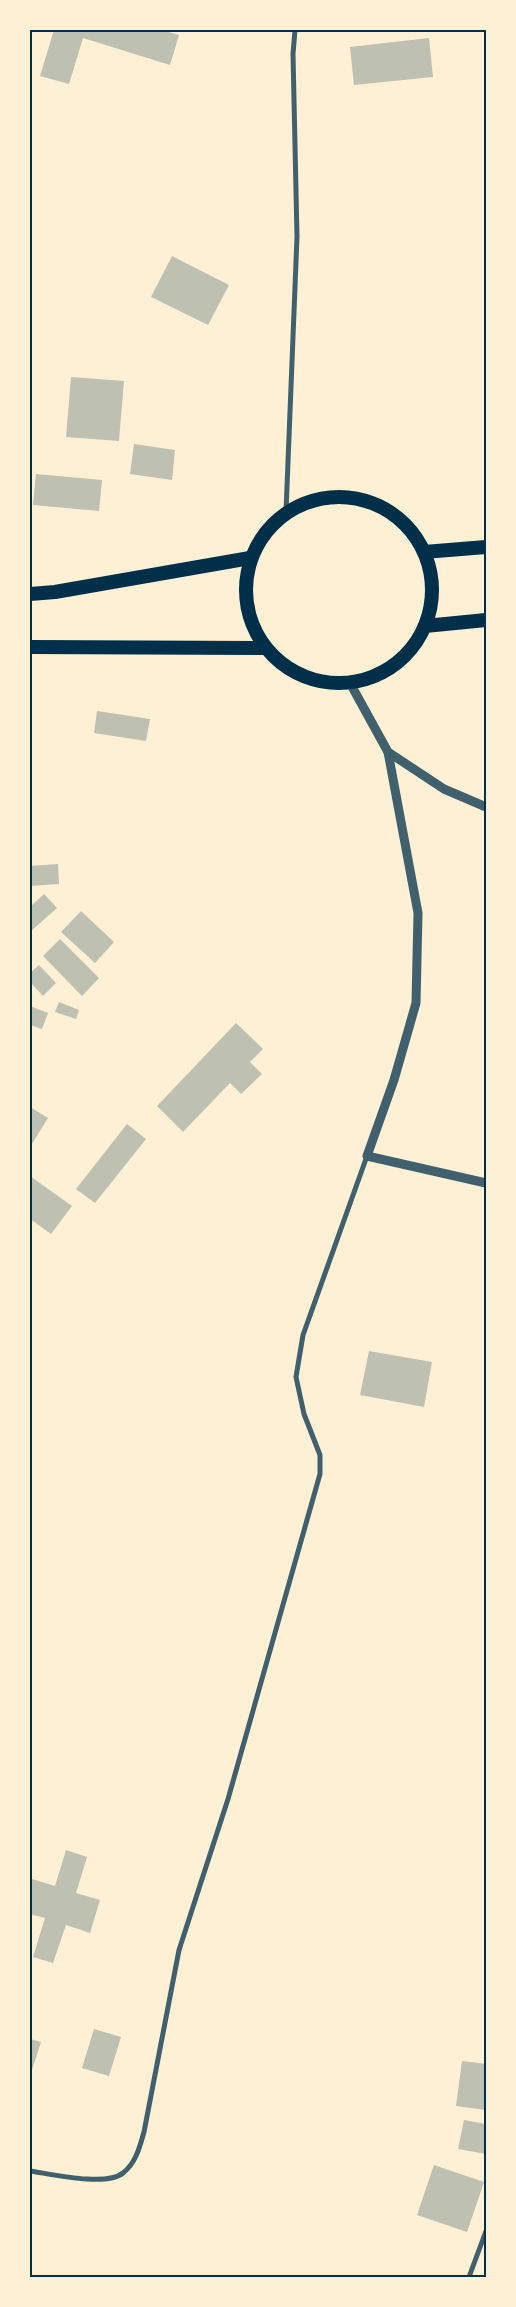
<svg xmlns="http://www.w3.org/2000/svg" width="516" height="2307" font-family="'Varela Round',sans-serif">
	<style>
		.building { fill: #bec0b2 }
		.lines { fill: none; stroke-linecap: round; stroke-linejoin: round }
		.minor { stroke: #3f606c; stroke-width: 5 }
		.tertiary { stroke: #3f606c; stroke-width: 9 }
		.trunk { stroke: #003049; stroke-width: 14 }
		.neatline { fill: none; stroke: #003049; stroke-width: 2 }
	</style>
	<rect width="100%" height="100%" fill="#fdf0d5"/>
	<g class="building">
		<polygon points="54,30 162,30 179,35 170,65 83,38 69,84 40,76"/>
		<polygon points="429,38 433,77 354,85 350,47"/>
		<polygon points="172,256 229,285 208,325 151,297"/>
		<polygon points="71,377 124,381 119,441 66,437"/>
		<polygon points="134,444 175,450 172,480 130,474"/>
		<polygon points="36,474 102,480 99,511 33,505"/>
		<polygon points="97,711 150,719 146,741 94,733"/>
		<polygon points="58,864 59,884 30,886 30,866"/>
		<polygon points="44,894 57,908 30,932 30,907"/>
		<polygon points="81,911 114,942 95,963 61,932"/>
		<polygon points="60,939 99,978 82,996 43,956"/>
		<polygon points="39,965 56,983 43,996 30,982 30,973"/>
		<polygon points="59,1002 79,1010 76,1019 55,1012"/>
		<polygon points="30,1006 48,1013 42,1029 30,1025"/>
		<polygon points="236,1023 263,1049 250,1062 262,1074 241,1094 230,1083 183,1132 157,1106"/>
		<polygon points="30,1107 48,1118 30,1147"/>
		<polygon points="127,1124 146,1139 95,1203 76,1189"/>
		<polygon points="30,1176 72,1206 51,1234 30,1219"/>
		<polygon points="369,1351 432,1362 424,1407 360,1395"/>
		<polygon points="66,1850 87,1857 76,1893 100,1900 90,1933 66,1925 53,1963 33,1957 45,1918 30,1914 30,1886 32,1879 55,1886"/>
		<polygon points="94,2029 121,2037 109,2076 82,2068"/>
		<polygon points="30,2039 41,2042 30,2076"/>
		<polygon points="462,2061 486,2064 486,2110 456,2106"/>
		<polygon points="464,2120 486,2124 486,2154 458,2149"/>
		<polygon points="434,2165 484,2182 467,2232 417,2215"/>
	</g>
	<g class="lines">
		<g class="minor">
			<polyline points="286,512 297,237 293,54 295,30"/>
			<path d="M 30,2171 C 51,2174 106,2187 123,2173 C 136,2163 140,2146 144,2132 L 179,1950 L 228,1799 L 320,1474 L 320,1455 L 304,1414 L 296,1377 L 303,1335 L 367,1156"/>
			<polyline points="469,2277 486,2231"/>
		</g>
		<g class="tertiary">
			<polyline points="350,683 388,752 418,913 416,1003 394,1080 367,1156 486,1183"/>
			<polyline points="388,752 444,789 486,807"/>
		</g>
		<g class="trunk">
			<circle cx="339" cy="590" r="93"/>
			<polyline points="424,552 486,547"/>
			<polyline points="30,594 55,592 250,558"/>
			<polyline points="425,626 486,620"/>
			<polyline points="30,647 264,648"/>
		</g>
	</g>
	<rect width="516" height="2307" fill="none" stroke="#fdf0d5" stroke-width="62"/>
	<rect x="31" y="31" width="454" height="2245" class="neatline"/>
</svg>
